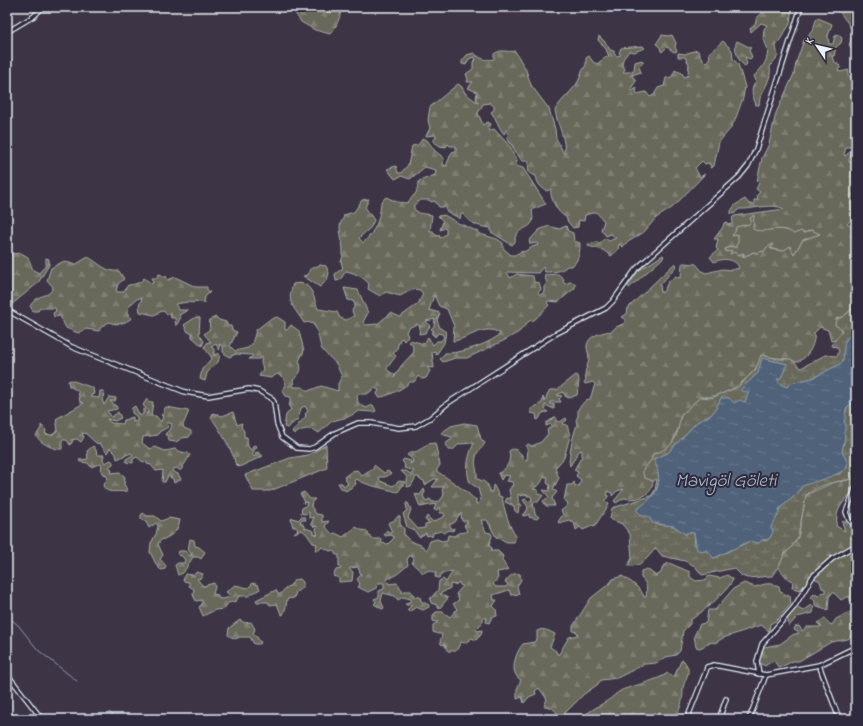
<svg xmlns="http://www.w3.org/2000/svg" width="863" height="726" font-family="'Indie Flower',sans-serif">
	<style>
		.grass { fill: #68695a; stroke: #a8ada9 }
		.forest { fill: url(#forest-firs); stroke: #a8ada9; fill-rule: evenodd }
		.wetland { fill: url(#wetland-marsh); stroke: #a8ada9 }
		.water { fill: url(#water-ripples); stroke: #8c9bac }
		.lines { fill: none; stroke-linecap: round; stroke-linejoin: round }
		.stream { stroke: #8c9bac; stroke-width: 1 }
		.street-casing { stroke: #e8f1f8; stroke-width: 6 }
		.street { stroke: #2f2a3d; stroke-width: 3.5 }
		.labels { text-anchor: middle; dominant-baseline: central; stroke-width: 4; stroke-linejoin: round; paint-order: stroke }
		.water-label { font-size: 19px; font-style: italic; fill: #abb8c6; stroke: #2f2a3d }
	</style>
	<defs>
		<pattern id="forest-firs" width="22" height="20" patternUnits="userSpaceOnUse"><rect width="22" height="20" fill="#68695a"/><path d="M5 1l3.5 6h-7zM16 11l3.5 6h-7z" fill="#7e7f72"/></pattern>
		<pattern id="wetland-marsh" width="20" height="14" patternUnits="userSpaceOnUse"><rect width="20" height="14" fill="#68695a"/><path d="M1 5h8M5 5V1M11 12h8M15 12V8" fill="none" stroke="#7e7f72"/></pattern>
		<pattern id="water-ripples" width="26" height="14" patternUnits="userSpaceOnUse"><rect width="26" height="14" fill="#4f627a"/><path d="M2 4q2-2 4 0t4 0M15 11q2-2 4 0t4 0" fill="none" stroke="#68798e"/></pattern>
	</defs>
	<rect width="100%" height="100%" fill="#3d3546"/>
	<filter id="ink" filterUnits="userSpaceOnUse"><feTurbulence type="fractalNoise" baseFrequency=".025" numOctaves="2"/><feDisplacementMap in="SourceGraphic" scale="8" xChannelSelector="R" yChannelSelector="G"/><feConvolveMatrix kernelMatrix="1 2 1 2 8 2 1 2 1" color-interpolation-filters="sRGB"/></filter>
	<g filter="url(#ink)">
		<path class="grass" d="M 754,215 L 770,230 C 781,227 790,232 801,231 L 804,233 L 811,230 L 820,232 L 820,234 L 803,240 L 794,254 L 770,248 C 765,252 760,255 754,252 L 743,257 L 744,254 C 737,255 728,256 725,249 L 736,245 L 738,234 L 733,236 L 732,235 L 736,226 L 749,224 L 751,216 Z"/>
		<g class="forest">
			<path d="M 291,7 L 342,7 C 340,17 337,27 330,34 L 315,30 L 301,22 Z"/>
			<path d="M 772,7 L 776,7 L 774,10 L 776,11 L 778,7 L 792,7 L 790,24 L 776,46 C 779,62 777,55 770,67 C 772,77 765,87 761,96 C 759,99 760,102 759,105 L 756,105 C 753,96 749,89 756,81 L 754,76 C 765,66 773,53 763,39 L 764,29 L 767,25 L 761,23 L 751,32 L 750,29 L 756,22 L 756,19 L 766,9 Z"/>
			<path d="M 837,7 L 856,7 L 856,53 L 849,45 C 857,26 844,22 837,7 Z"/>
			<path d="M 818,18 L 832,24 L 828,36 L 829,44 L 833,44 L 835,36 L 839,35 L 842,38 L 841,43 L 836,47 L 834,56 L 832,56 L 833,60 L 841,67 L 838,70 L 840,72 L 849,70 L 848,76 L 852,77 L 852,80 L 856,79 L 854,87 L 856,91 L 856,147 L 846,147 L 844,155 L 845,156 L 852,150 L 853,154 L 849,159 L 849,162 L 856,162 L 856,171 L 852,177 L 856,180 L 856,199 L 851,202 C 852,211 855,218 847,224 L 856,229 L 856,296 L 853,299 L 852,309 L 843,317 L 837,318 L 839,326 L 842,329 L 841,334 L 833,341 L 831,341 L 828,330 L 820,327 L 814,333 C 816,343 807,360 796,362 C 786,356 774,360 763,355 C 759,359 760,364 756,368 C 741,386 723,398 700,397 L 680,417 C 681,422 680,422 679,426 C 671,446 673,447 652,455 L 652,459 L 643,470 L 653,481 C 653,496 636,501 624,498 L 616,503 L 614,501 L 624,489 L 617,491 L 612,496 L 612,493 L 607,491 L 608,497 L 604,501 L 609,503 L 608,506 L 594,527 L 592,526 L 583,530 L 580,527 L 576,530 L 574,522 L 569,520 L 559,523 L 558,522 L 563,514 L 561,511 L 567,506 L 568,503 L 564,500 L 567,485 L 572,485 L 574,482 L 575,486 L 579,486 L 581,480 L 576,476 L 578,472 L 574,470 L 582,456 L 582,450 L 579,451 L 570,466 C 567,461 574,431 577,425 L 576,420 L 578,416 L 578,409 L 586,400 L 590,399 L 595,384 L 593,382 L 585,384 L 584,382 L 586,380 C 583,371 588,367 589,359 C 589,355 587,350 587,346 C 588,335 603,332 612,331 L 616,327 L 625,323 L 625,319 L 622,317 L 627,314 L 628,308 L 675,263 L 677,265 L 660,285 L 661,293 L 664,291 L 668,282 L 676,276 L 679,278 L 681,277 L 682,264 L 683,263 L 696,264 L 702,271 L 706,273 L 723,269 L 732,270 L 739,268 C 736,258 722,258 714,262 L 710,257 L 718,250 L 716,248 L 718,239 L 714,239 L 723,227 L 724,223 L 727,222 L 727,225 L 732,224 L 733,219 L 732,218 L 734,216 L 784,209 C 773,202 752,210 739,209 L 735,213 L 731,214 L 731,211 L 735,205 L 745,199 L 749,204 L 754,204 L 754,200 L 758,200 L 757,195 L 760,192 L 756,189 L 759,183 L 757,181 L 762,158 L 769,144 L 776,113 L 794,74 L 796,63 L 804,40 L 813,30 L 816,20 ZM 754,215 L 753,229 C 763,235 780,223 794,234 L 801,231 L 804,233 L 811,230 L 820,234 L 803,240 L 794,254 L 790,246 L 783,251 L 771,249 L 770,248 L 773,246 L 773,244 L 766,248 L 764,252 L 761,251 L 758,254 L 754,252 L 743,257 L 744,253 L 737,255 L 735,252 L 730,254 L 732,250 L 726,252 L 725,249 L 731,246 L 736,248 L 736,245 L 738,243 L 738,234 L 733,236 L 732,235 L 735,232 L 736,227 L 749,224 L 751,221 L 750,218 Z"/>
			<polygon points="662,35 668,36 672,35 676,43 675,47 677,51 674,52 667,47 662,52 661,51 660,47 656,44"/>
			<path d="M 599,36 L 606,43 L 610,50 L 614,51 L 614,54 L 617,56 L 621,55 L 619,53 L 621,48 L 643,46 L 645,48 L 634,52 L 629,51 L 623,59 L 622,65 L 625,69 L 623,72 L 629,72 L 634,70 L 635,62 L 642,60 L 644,62 L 639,67 L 641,72 L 632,75 L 636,81 L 630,90 L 632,91 L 637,88 L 636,92 L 637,94 L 646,92 L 650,97 L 654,95 L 658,88 L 664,86 L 666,78 L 672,77 L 675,70 L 682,73 L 684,77 L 690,75 L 688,73 L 689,64 L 685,57 L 678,57 L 678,53 L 685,54 L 697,50 L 700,54 L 700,57 L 706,63 L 710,57 L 709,53 L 723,41 L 732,50 L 733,59 L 738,64 L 745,87 L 743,98 L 735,120 L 730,129 L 719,142 L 714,166 L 710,168 L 711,166 L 708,163 L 705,164 L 702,161 L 695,168 L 700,177 L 705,174 L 673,207 L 656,218 L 644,232 L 625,244 L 623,247 L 619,244 L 618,250 L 611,256 L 603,250 L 588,246 L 588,244 L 597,242 L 600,243 L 605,238 L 609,241 L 616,238 L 611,234 L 606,236 L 601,230 L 604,221 L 596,212 L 585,215 L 584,221 L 579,220 L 578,227 L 573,228 L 568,222 L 566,217 C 558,214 549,197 551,189 L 547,191 C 541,188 537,183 536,176 L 529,173 L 528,161 L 522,161 L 508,140 L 507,129 L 504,134 C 498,127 497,119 491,112 L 494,110 L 494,106 L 490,103 L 483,104 L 478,113 L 483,125 L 488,122 L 491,124 L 488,131 L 494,129 C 499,134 507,143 511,148 C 513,153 513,156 517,159 L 516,166 L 523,168 L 546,204 L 533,209 C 531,214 535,219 531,224 C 526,230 514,229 515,242 L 512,245 L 491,232 L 491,228 C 480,227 470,224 463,214 L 461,214 L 460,219 L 459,218 L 446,211 L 446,207 L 439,207 L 435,201 L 431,202 L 430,200 L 420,200 L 414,205 L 414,209 L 419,213 L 432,215 L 430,231 L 433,231 L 437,236 L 439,235 L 440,238 L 446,234 L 446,229 L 445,228 L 440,230 L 443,221 L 438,216 L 444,215 L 458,223 L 479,232 L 480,234 L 497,239 L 503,243 L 503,248 L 511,255 L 515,255 L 520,252 L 526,251 L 529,248 L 538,245 L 537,243 L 530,244 L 529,241 L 539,230 L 549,226 L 559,229 L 566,226 L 568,231 L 573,233 L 574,241 L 580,243 C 580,252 579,260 572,266 L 567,266 C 561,272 554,272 545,272 L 543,267 L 538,273 L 507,272 L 510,278 L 517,274 L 533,276 L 534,282 L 539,283 L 541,289 L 538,293 L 540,295 L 544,292 L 544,287 L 547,283 L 544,275 L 558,274 L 564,279 L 563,282 L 565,284 L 570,282 L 575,283 L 575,288 L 558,302 L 548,301 L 547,303 L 549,305 C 543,311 540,315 534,320 L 529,321 L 519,332 L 503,341 L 467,358 L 455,358 L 443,362 L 440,359 L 445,353 C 459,354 490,344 500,334 C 487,322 466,340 453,341 L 454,326 L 447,309 L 439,306 L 434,295 L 429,310 L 440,313 L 437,320 L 440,328 L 446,332 L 444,343 L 436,355 L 435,351 L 432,352 L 434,368 L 427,367 L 430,371 L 426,378 L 422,379 L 418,376 L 414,382 L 410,382 C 406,387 385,398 379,397 L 377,394 L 379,390 L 375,388 L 367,394 L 359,394 L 357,396 L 358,403 L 366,408 L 373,405 L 376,411 L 373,412 L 359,411 L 348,417 L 332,421 L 319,433 C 311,427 303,428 295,434 L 292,432 L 306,416 L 305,414 L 308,411 L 305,406 L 301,408 L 298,419 L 287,428 L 284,427 L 286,415 L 291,409 L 289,407 L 291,397 L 286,396 L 282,390 L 285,387 L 285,380 L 281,376 L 277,374 L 271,378 L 259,376 L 263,369 L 261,362 L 262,357 L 259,359 L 249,359 L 253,356 L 252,355 L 236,354 L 229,357 L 223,352 L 223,346 L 219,344 L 220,349 L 219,350 L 216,344 L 211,347 L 214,349 L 214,354 L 215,355 L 218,353 L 220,355 L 218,362 L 207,373 L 205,381 L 200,379 L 202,369 L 212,358 L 204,347 L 208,342 L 211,342 L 204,334 L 210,329 L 209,320 L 216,317 L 219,320 L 226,322 L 228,326 L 231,326 L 232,330 L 237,332 L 230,346 L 235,351 L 248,348 L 252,344 L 256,330 L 269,320 L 277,317 L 285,322 L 285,330 L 287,330 L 291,325 L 299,331 L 304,351 L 299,361 C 303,370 300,374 293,380 L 294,387 L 302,387 L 308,391 L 321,386 L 338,391 L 338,384 L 342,376 C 339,372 339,369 337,365 C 334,360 322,352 321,347 C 318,338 318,319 304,323 C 294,307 286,303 293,284 C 312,280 313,296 318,309 L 337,312 L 340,318 L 346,320 L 354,316 L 352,311 L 355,305 L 353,301 L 348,300 L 344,288 L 358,290 L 368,313 L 363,322 L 366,325 L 377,324 L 391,313 L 400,317 L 418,304 L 423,294 L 420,290 L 413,289 L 400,296 L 386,292 L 380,296 L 368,289 L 369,284 C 365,278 353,272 346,271 L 340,280 L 336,281 L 335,274 L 343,268 L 341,262 C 346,251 340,237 340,226 C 340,222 344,219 344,215 L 354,212 L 362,200 L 369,199 L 365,207 L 374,220 L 371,227 L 359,238 L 363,243 C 376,231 380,218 381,202 L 386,197 L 397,202 L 407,203 L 416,193 L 419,181 L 435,175 L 436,170 L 425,167 L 410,179 L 401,176 L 395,179 L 387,169 L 396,166 L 398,173 L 401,173 L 408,165 L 412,146 L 418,145 L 423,138 L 427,140 L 435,151 L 444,158 L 443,165 L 446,166 L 452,152 L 456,151 L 456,146 L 450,146 L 448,144 L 446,147 L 440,146 L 433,141 L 436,137 L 435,135 L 426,136 L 430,128 L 428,120 L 430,107 L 458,84 L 462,87 L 465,93 L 478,103 L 476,99 L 477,92 L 468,88 L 473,82 L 467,82 L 468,79 L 466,74 L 473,69 L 473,62 L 476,59 L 474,57 L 469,59 L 466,65 L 462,64 L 462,61 L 467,55 L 474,53 C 481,59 485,61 494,59 L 494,54 C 502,48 507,53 515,51 L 526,70 L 531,85 L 549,109 L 555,129 L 556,138 L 564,154 C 567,140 557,125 555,110 C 561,100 569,94 576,85 C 581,78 581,71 586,65 L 586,58 L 589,56 L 593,62 L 597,64 L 606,57 L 609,57 L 606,49 L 598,40 ZM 435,319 L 434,326 L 431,329 L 434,331 L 431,333 L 435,337 L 438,333 L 442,334 L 444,337 L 441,341 L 437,341 L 433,345 L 428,337 L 424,344 L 410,340 L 409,342 L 412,344 L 414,352 L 401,366 L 394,378 L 395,375 L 387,370 L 387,368 L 396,356 L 393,353 L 396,351 L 400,339 L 402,338 L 404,341 L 408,336 L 406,332 L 408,328 L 417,324 L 420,326 L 419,334 L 425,333 L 430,326 L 426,321 Z"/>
			<path d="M 737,41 L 751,48 L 749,50 L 752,57 L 750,59 L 745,57 L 747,64 L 745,66 C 738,62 733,47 737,41 Z"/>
			<polygon points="9,251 11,254 21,253 28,257 33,270 39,273 46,265 46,258 49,259 49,265 38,283 11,305 7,300 12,298 7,295 7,252"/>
			<polygon points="663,255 664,257 629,288 628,286 638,271"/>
			<path d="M 88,257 C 99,263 107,273 119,271 L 124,279 L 118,284 L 116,291 L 118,292 L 123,292 L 128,285 C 133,285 141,283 144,278 L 152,284 L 153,282 L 152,278 L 156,278 L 159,274 L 162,275 L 164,278 L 166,276 L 168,280 L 175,277 L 196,287 L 207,287 L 207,290 L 210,292 L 205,297 L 204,303 L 195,301 L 193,303 L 188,302 L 175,304 L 179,310 L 188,310 L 179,315 L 181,317 L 176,326 L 175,318 L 171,318 L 170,313 L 167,315 L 165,312 L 162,311 L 154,315 L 140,312 L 139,306 L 142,298 C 136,297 132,304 128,308 L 128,314 L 132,318 C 125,323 117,326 109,322 L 101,327 L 99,331 L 86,329 L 78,333 L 66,328 L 60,316 L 54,317 L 53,313 L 56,311 L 55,308 L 40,308 L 38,311 L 33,311 L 30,306 C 40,291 49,299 53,287 L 47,280 L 51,268 L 64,261 L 75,265 Z"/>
			<polygon points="320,265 326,266 329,273 327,280 320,287 303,276 308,275 310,269"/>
			<polygon points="196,317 200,318 199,334 204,341 202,346 192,337 192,333 188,332 184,325"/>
			<polygon points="576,375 578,376 579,381 577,395 569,398 565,396 563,392 557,395 562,396 559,399 561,402 550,402 550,404 554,404 554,409 545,405 545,409 548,412 542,413 539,419 537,420 536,414 531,413 531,409 542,403 543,397 545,402 547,395 550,390 557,390"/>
			<path d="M 71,380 L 93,388 L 94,394 L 91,395 L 91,397 L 99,398 L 100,391 L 103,391 L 105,396 L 102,399 L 104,405 L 109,397 L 116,398 L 115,401 L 110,401 L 117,407 L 117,409 L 107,411 L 112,417 L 118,412 L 121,418 L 115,421 L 107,419 L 111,423 L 123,424 L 124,420 L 133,417 L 133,422 L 137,421 L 137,417 L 132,413 L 132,408 L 135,406 L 140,416 L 143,414 L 143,409 L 147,414 L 148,412 L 143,405 L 147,399 L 150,402 L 153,402 L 151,416 L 156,416 L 161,422 L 163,416 L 161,415 L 164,413 L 164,409 L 166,407 L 189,411 L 183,425 L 184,428 L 191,431 L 191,434 L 189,437 L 182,438 L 176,442 L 169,441 L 168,436 L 165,434 L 172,427 L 171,423 L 167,423 L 168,427 L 159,432 L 158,435 L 143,437 L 142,443 L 150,449 L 155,447 L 165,451 L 175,449 L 181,452 L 188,453 L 190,455 L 181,470 L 179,470 L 177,468 L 173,469 L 172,471 L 178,474 L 181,479 L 174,483 L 173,479 L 168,476 L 165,482 L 162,482 L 163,470 L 156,471 L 151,465 L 147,464 L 146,461 L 143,462 L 137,457 L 133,459 L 133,463 L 126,462 L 126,459 L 133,455 L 131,453 L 117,459 L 116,454 L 110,448 L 107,453 L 100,444 L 96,443 L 85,433 L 82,434 L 84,437 L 81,442 L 77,439 L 71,440 L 73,441 L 70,445 L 67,440 L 62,440 L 62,449 C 53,450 41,443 36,436 L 41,428 L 41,425 L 46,430 L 45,434 L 52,435 L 58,430 L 56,419 L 84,403 L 80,402 L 78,391 L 69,386 L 68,381 Z"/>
			<path d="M 233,412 L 237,425 L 242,423 L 241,427 L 244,431 L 244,437 L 247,437 C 248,443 246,445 251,450 L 254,445 L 257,446 L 252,454 L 254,457 L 256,455 L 255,453 L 258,452 L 263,456 L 239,467 L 235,463 C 235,455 217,424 211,418 L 213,413 L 222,416 Z"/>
			<path d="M 554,417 L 556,417 L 556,421 L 560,422 L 566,418 L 567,420 L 562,424 L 567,425 L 570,436 L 564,458 L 555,468 L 559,478 L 553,489 L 557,492 L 552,498 L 555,506 L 546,506 L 543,501 L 549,497 L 543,490 L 549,491 L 550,485 L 547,483 L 548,477 L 544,477 L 540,484 L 533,489 L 538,490 L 538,494 L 543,495 L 538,502 L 533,502 L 535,514 L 539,517 L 537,519 L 529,517 L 529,514 L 525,516 L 522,515 L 527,511 L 528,507 L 523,500 L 526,499 L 528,502 L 532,500 L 531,496 L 527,496 L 528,494 L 521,496 L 518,494 L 518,500 L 522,506 L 517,504 L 519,507 L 518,513 L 515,511 L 514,506 L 505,502 L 507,498 L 511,499 L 509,490 L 513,484 L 512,482 L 507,481 L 510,476 L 504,475 L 501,480 L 498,473 C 506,471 512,460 509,451 L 512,449 C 517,449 523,454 523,459 L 527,460 L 528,449 L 526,446 L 528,444 L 532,446 L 541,442 L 548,434 L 547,430 L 552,426 L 551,424 L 546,426 L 546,423 L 551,420 Z"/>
			<path d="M 464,423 L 477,425 L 481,439 L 485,443 C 483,448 477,450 476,457 C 474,465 478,472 477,479 L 483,481 L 488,485 L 490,492 L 492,492 L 493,485 L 494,486 L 499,496 L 502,497 C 504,508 509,528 516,536 L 514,542 L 507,542 L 496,537 L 487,520 L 481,520 L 486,532 L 491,533 L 492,536 L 489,545 L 492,548 L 491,551 L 498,551 L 503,556 L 502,560 L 508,570 L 497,572 L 498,578 L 493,584 L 496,587 L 506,587 L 508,584 L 505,582 C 509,577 513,572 520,574 L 521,580 L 517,586 L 519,594 L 511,595 L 509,590 L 493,595 L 494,600 L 497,600 L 493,606 L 496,609 L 497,616 L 492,617 L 489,623 L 486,622 L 487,618 L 483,618 L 483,622 L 476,629 L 477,631 L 482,630 L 481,635 L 476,640 L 472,638 L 465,643 L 461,642 L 456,651 L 448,651 L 444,644 L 442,645 C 438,640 442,639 442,634 L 438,634 L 433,632 L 433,625 L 438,622 L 433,621 L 433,615 L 436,612 L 443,612 L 450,617 L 457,609 L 453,604 L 459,600 L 456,594 L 463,586 L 460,585 L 459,582 L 455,585 L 450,584 L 450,588 L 440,594 L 448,598 L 439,609 L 437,605 L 431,603 L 430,599 L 438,590 L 439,581 L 443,579 L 446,582 L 453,571 L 442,573 L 439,578 L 435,577 L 436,573 L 429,570 L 423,573 L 412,563 L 414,559 L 411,556 L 409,556 L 407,560 L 408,565 C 402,570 398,574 391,578 L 388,578 L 387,580 L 389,584 L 397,583 L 399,585 L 400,589 L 402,589 L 402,593 L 404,591 L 411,591 L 414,595 L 413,597 L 420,597 L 421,601 L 429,605 L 429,607 L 423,610 L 416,607 L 409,612 L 407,610 L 412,605 L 406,605 L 406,603 L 411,601 L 411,599 L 403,597 L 398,600 L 395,596 L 383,593 L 381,601 L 384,608 L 382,609 L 374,604 L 376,602 L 374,599 L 379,597 L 379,591 L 384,589 L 384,583 L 379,583 L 376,588 L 368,592 L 358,587 L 360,584 L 357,579 L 361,575 L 358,567 L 350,568 L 350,570 L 353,572 L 352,581 L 339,582 L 339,578 L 333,576 L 336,570 L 341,569 L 339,566 L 339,555 L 336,555 L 333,550 L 330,551 L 322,547 L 319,550 L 315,550 L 317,544 L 313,543 L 306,533 L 302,530 L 294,533 L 298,530 L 296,527 L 293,527 L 291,519 L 293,518 L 298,520 L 301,517 L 305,517 L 306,520 L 301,520 L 300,523 L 302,523 L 305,528 L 314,531 L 314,534 L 318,535 L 316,530 L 317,526 L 314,527 L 311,524 L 314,517 L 309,518 L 309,512 L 305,514 L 301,513 L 302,508 L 306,506 L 307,502 L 303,503 L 304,500 L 300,494 L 304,492 L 310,499 L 315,499 L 312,502 L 311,506 L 316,514 L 322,515 L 322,522 L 329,521 L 325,526 L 332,534 L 335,533 L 343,537 L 356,527 L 361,530 L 367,531 L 372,539 L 382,539 L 381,543 L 388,544 L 394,538 L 392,535 L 385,536 L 384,534 L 387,530 L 389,533 L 392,532 L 388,523 L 395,520 L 398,516 L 400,517 L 400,524 L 404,529 L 404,535 L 410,541 L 421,545 L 427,550 L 430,541 L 437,539 L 442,541 L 447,540 L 448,535 L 454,536 L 458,533 L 465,532 L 467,531 L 464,525 L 468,521 L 462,521 L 461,513 L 457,518 L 456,521 L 452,524 L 449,524 L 452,529 L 454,528 L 453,531 L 449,530 L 444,533 L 441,531 L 433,533 L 432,537 L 430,535 L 427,536 L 426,533 L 419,537 L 414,530 L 407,527 L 403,514 L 407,510 L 406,503 L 408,503 L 411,509 L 408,518 L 418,529 L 425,528 L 425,524 L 430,523 L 425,520 L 427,516 L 433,522 L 445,516 L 444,513 L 439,513 L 441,508 L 439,507 L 437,510 L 434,510 L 436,504 L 420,507 L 415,494 L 420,495 L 424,489 L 425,492 L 423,496 L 426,501 L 430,499 L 432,502 L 440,501 L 444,495 L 442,490 L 444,487 L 432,487 L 438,479 L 434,479 L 425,485 L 424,481 L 419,479 L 419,477 L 416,477 L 411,486 L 407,487 L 407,477 L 401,471 L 406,471 L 411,474 L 414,471 L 404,468 L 405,465 L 402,461 L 404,459 L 411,461 L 410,464 L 413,462 L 412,459 L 407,455 C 413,449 414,454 419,450 C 422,449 425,446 428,444 L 435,443 L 440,465 L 436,471 C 442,474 472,495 474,499 L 476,499 L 476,504 L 478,504 L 481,499 L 478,488 L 470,483 C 465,469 468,456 474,443 L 459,444 L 453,450 L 448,450 L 445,444 L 452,439 L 452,437 L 444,435 L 441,433 L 451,426 Z"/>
			<polygon points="326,445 327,468 270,491 253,491 245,475 290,458 308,455"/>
			<path d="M 93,446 L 96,450 L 97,455 L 104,455 L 103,460 L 105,463 L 111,460 L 113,462 L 113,464 L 109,467 L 112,470 L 111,473 L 120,472 L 125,477 L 124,484 L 127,490 L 125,492 C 116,490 108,495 103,486 L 108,478 L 101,471 L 102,465 L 99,464 L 91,467 L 88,463 L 80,462 L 79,460 L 88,459 L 87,451 Z"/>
			<path d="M 374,465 L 384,473 L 388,471 L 391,474 L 385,477 L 379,477 L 380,481 L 393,486 L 399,481 L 405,482 L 398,492 C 390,490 361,484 357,479 L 355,481 L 356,484 L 346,491 L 341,488 L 338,483 L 342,483 L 344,486 L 348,484 L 344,477 L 352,471 L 357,470 L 362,476 L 373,469 Z"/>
			<path d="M 851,479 L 856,480 C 856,491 845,499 840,507 C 836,514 837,519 836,526 L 845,531 L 842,522 L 845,521 L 849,527 L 856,529 L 856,600 L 850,601 L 850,597 L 846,597 L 841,600 L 833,592 L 829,597 L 828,610 L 815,605 L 815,601 L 811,597 L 814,594 L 819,596 L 821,593 L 825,592 L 825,589 L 822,588 L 820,581 L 812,577 L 800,590 L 792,588 L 793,581 L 788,579 L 778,567 L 785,553 L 791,548 L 798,537 L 806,495 L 834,482 L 844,481 Z"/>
			<path d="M 143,513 L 147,516 L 155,516 L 161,521 L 169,518 L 180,520 C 179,530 171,537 161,540 L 158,544 L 163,555 L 160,559 L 166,566 L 165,569 L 161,570 L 157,566 L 150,552 L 151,543 L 156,534 L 158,526 L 156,523 L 149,528 L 146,522 L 141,519 L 141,515 Z"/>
			<polygon points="190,539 194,540 195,546 199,547 205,552 201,559 198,557 193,557 183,573 178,575 175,565 178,563 184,563 185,560 182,556 178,555 179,551 185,551 189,555 192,555 188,550"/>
			<path d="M 669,563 L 690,572 L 690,577 L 696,581 L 705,580 L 709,576 L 720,578 L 727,575 L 733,579 C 730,590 699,615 690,620 L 690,624 L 683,631 L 680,651 L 676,655 L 666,657 L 656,663 L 645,664 L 617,678 L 601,680 L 597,685 L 584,694 L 561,717 L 558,716 C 556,709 550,706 544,706 L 547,699 L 539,688 L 535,691 L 536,694 L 529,697 L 524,703 L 522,697 L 517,699 L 517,689 L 521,680 C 508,673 516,652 523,644 L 534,642 L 537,639 L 537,631 C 544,627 550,632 555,634 L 550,647 L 556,651 L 557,654 L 559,654 L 569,637 L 578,635 L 577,632 L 573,631 L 573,626 L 591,598 L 609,584 L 613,579 L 622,576 C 629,580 642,589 644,597 L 646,597 C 647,589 648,584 641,578 L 641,571 L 647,569 L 656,576 L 661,573 L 663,566 Z"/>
			<polygon points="197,572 203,574 201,578 197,579 203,586 214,583 215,587 213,594 218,595 218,598 222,599 232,597 226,592 235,585 248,588 253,583 258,585 260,589 248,596 239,596 236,601 228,603 224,609 215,610 203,616 199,607 202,604 202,600 196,601 193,595 194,589 189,586 189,582 183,581 185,574 193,575"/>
			<path d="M 300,579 L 303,582 L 303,588 L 296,592 L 294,598 L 287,599 L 286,607 L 283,615 L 281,614 L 277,604 L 270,605 L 268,602 L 257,602 L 256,600 L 276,590 L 278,594 L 281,594 C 285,586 290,588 294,580 Z"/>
			<path d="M 744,583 L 755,587 C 765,584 768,582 779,586 L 780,592 L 790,596 L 791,604 L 777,620 L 770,624 L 769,631 L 761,625 L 723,638 L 715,643 L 712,642 L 700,648 L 696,647 L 694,636 L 700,624 L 706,623 L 708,610 L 715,610 L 733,589 Z"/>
			<polygon points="812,605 814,608 813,613 797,617 789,626 787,618 796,607 803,611"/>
			<polygon points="856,609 856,632 848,639 831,642 799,661 793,661 779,668 774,661 769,663 765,666 758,662 760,651 764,647 780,644 794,634 798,634 798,632 794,630 795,627 799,626 802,631 807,627 820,627 821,626 817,623 825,618 828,623 832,625 836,619"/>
			<polygon points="240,620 245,623 251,622 255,629 253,634 258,638 258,640 261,642 260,644 254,644 250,637 240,637 235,639 228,635 229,628"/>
			<path d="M 683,660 C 694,672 684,678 683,689 C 683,701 681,709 674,719 L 579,719 C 588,712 597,707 607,701 C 612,698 616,693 622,690 C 635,685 656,681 668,673 L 674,677 L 681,661 Z"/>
		</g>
		<path class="wetland" d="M 856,308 L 856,329 C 853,334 847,336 845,342 C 843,349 845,356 842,363 L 813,378 L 791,383 L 787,387 L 780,384 L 776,379 L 781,378 L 787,364 L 762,358 L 758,373 L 741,389 L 749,391 L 745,402 L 734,403 L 721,398 L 716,409 L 711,415 L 697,422 L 668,453 L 655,459 C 663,486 658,494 636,510 L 650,518 L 655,524 L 674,526 L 685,534 L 689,532 L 694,533 L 695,545 L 707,551 L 714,558 L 750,541 L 759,543 L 762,540 L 766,541 C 771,538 773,533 771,527 L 779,513 L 779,509 L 797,494 L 802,486 L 831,475 L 840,474 L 847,461 L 842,452 L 845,436 L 843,433 L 845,412 L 856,392 L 856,420 L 850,452 L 856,459 L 856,475 C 850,481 843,480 835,482 C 826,483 814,489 806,495 L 798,537 L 791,548 L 785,553 L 780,564 L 772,576 L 747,578 L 742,576 L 734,568 L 702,575 L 695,566 L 685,561 L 662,556 L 656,548 C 647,558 642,567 628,566 L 632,558 L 630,534 L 622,524 L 610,519 L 612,508 L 651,496 L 655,490 L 657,479 L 653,481 L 645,478 L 643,475 L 643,470 L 652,459 L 652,455 C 677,445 676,439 681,415 L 700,397 L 711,398 L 738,387 L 756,369 L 761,355 L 778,359 L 791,359 L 801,368 L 825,355 L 837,356 L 839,351 L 837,347 L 832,346 C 834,339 841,336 842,329 L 835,325 L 836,319 L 843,317 L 852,309 Z"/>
		<path class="water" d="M 856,329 L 856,364 C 851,375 858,388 854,402 C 847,406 844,409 846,417 L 844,421 L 846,427 L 844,433 L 845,436 L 842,452 L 847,461 L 847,468 C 835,477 816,481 802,486 L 797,494 L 779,509 L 779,513 L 771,527 L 773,532 L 769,539 L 762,540 L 759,543 L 750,541 L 714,558 L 707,551 L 697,550 L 694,533 L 689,532 L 685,534 L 674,526 L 652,523 L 650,518 L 647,516 L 643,517 L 636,510 C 658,494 664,486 654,459 L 668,453 L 697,422 L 711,415 L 716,409 L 721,398 L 729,398 L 734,403 L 740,400 L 745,402 L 749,392 L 741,391 L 741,389 L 758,373 L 762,358 L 787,364 L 781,378 L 777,379 L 780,384 L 787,387 L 791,383 L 813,378 L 842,363 C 845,356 843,349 845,342 C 847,336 853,334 856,329 Z"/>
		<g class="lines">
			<g class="stream">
				<polyline points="7,616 18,625 38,650 77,681"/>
				<polyline points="109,712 117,719"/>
			</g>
			<g class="street-casing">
				<g id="street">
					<polyline points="7,32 34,16 43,7"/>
					<polyline points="7,310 72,347 185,392 208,396 249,389 259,391 271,398 274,402 277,424 282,437 297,448 309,449 315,447 335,433 358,423 371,423 399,428 416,426 430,418 448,403 555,334 606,308 613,301 636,269 739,177 748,166 756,149 801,7"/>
					<polyline points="856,487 846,512 849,520 856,527"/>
					<polyline points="819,665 837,713 841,719"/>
					<polyline points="7,674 42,719"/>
					<polyline points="759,674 757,661 762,644 794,607 813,576 832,559 856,545"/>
					<polyline points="687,719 706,671 707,667 714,665 766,675 819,665 856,647"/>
					<polyline points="719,719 726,699"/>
					<polyline points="749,719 766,675"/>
				</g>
			</g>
			<use href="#street" class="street"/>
		</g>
	</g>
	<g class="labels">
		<g class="water-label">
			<text x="726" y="481">Mavigöl Göleti</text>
		</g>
	</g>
	<rect width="863" height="726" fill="none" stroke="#2f2a3d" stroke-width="24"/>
	<rect x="12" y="12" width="839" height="702" fill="none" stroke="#e8f1f8" stroke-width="1.5" filter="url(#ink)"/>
	<g transform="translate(817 46) rotate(305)" stroke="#2f2a3d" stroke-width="3" paint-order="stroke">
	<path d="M0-3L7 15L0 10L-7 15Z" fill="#e8f1f8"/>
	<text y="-6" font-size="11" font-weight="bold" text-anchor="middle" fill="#e8f1f8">K</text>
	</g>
</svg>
